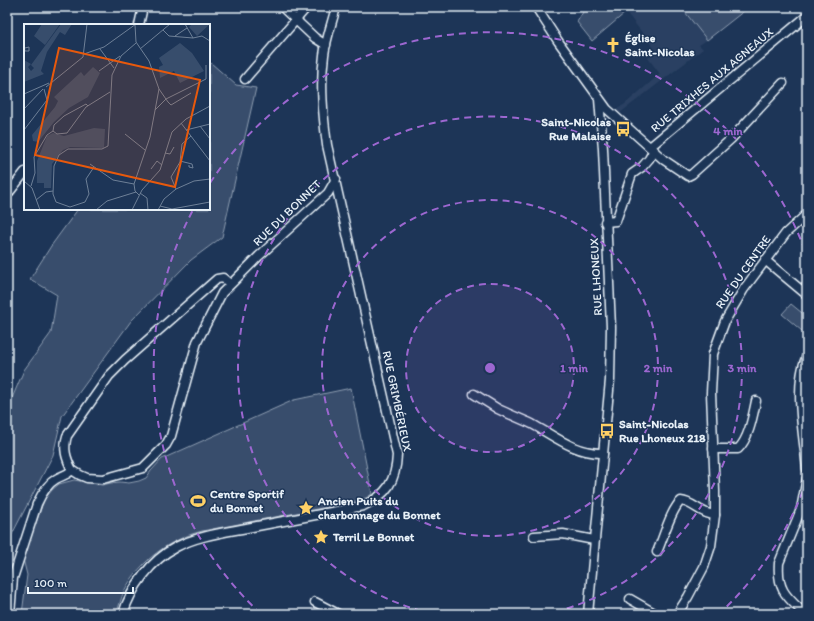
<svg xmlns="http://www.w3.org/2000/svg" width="814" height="621" font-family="Itim,sans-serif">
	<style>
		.built { fill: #2a4162 }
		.green { fill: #374d6c; stroke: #909fb2 }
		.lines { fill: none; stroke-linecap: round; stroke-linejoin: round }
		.street-casing { stroke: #e8f1f8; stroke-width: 11 }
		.street { stroke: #1d3557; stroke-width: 8 }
		.ring { fill: none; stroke: #9c67d0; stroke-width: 2; stroke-dasharray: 7 5 }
		.labels { text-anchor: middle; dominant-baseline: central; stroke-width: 3; stroke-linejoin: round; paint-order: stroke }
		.poi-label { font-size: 12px; font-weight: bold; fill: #e8f1f8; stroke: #1d3557; text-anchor: start }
		.street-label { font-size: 12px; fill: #e8f1f8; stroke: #1d3557 }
		.inset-road { fill: none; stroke: #6e8097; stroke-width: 1 }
		.view { fill: #e8590c; fill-opacity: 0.15; stroke: #e8590c; stroke-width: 2 }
		.inset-edge { fill: none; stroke: #e8f1f8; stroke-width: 2 }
		.centre { fill: #9c67d0; stroke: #1d3557; stroke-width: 2 }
		.ring-label { font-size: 12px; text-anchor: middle; font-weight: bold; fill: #9c67d0; stroke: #1d3557; stroke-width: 3; stroke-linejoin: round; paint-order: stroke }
	</style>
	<rect width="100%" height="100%" fill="#1d3557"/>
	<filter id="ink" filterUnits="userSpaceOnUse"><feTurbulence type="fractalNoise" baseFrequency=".025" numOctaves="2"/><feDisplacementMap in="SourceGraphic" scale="8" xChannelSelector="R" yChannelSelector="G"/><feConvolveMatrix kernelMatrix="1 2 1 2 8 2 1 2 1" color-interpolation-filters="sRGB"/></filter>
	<g filter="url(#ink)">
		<polygon class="built" points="632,7 681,7 707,40 699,45 703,49 620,113 616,110 625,104 660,74 648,58 657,52 626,12"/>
		<g class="green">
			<polygon points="586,7 632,7 592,41 577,22"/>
			<polygon points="681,7 749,7 707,40"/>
			<polygon points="211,63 236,85 256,88 222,237 191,260 131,321 62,416 53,455 7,544 7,410 24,370 51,333 57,295 30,279 51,246 78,209 209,209 209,66"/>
			<polygon points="791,304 807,317 807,325 802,331 782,314"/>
			<path d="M 351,388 L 372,494 L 366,498 L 348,503 L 202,531 C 168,540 141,560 124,591 C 121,598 119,607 116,614 L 22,614 L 27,575 L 23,559 L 44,500 L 52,490 L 59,484 L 74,480 L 102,485 L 111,483 L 120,482 L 129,483 L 139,481 L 146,478 L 151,471 L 162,459 L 294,400 Z"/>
		</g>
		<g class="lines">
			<g class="street-casing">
				<g id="street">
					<polyline points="282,7 315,38 326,45"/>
					<polyline points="536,7 558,41 607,109 664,160 688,176 692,174 731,139 783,83"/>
					<polyline points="139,25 143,7"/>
					<polyline points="245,79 307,7"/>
					<polyline points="650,147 807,16"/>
					<polyline points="7,195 25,172"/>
					<polyline points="605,222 616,221 632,174 642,167 649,159 654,150"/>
					<polyline points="765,260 807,295"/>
					<path d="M 807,356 C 793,383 804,438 807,469"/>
					<path d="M 474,394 C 482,399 490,404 498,409 C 509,414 521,419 532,424 C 554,436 576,454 603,453"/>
					<path d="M 713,449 L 738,449 C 749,439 753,415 756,401"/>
					<path d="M 72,470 C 66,458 63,449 67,436 L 109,376 L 125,360 L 217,279 L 223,278 L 230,284"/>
					<polyline points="534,536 563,534 594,540"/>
					<path d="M 657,552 C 663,539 671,509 681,501 C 694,502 699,514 715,515"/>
					<polyline points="630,599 656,614"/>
					<polyline points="315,602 338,614"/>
					<path d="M 10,614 L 13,578 L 37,504 C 41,495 47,484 56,479 C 63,475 66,476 72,470 L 80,475 L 87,478 L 103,479 L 143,468 L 166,445 L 171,436 L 197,342 L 222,293 L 259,256 L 328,193 L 336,179"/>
					<path d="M 123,614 C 131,588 151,560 176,547 C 199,535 227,532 252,527 C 289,520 326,513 363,506 C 387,495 396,481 397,455 L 327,145 C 323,115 320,85 324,55 C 326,39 332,23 336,7"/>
					<polyline points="588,614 610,380 611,327 603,149 599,99"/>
					<polyline points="677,614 688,597 704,567 711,546 715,515 715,491 711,393 713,354 725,321 744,289 786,233 807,214"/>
					<path d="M 805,614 C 787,597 777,591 779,563 L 801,509 L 807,478"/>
				</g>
			</g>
			<use href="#street" class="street"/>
		</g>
	</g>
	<circle cx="490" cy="368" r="84" fill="#9c67d0" fill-opacity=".12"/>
	<g class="ring">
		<circle cx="490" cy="368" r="84"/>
		<circle cx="490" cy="368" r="168"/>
		<path d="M433 614A252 252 0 1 1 547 614"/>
		<path d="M807 480A336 336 0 0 1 719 614M261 614A336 336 0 0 1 193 210M210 183A336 336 0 0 1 807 256"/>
	</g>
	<defs>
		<g id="church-bare" transform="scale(1.2)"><path d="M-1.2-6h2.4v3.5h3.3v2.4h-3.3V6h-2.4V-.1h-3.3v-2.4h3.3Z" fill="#ffd166" stroke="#1d3557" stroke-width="2.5" paint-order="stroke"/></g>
		<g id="bus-bare" transform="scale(1.2)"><path d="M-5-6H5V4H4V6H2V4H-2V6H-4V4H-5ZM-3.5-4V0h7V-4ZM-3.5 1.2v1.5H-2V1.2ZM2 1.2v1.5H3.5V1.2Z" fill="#ffd166" stroke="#1d3557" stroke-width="2.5" paint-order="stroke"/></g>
		<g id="stadium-bare" transform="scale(1.2)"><path d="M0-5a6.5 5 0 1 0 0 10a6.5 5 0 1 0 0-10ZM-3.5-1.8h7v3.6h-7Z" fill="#ffd166" stroke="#1d3557" stroke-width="2.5" paint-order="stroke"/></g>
		<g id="sight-bare" transform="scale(1.2)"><path d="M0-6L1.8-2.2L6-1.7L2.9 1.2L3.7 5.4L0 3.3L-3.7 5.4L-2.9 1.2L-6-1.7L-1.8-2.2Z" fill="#ffd166" stroke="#1d3557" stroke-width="2.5" paint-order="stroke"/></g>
	</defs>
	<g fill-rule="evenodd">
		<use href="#church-bare" x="613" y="45"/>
		<use href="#bus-bare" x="623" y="129"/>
		<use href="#bus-bare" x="607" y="431"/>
		<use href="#stadium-bare" x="198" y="501"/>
		<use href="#sight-bare" x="306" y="508"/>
		<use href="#sight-bare" x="321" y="537"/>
	</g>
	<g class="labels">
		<g class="poi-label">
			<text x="625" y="38">Église<tspan x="625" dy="14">Saint-Nicolas</tspan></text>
			<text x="611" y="122" text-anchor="end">Saint-Nicolas<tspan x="611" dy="14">Rue Malaise</tspan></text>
			<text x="619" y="424">Saint-Nicolas<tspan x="619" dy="14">Rue Lhoneux 218</tspan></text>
			<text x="210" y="494">Centre Sportif<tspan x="210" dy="14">du Bonnet</tspan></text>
			<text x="318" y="501">Ancien Puits du<tspan x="318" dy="14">charbonnage du Bonnet</tspan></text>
			<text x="333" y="537">Terril Le Bonnet</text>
		</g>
		<g class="street-label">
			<text transform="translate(712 80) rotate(-40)">RUE TRIXHES AUX AGNEAUX</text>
			<text transform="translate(287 213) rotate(-44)">RUE DU BONNET</text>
			<text transform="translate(743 272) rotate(-55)">RUE DU CENTRE</text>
			<text transform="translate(596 277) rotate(-93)">RUE LHONEUX</text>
			<text transform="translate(397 401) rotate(78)">RUE GRIMBÉRIEUX</text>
		</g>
	</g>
	<g transform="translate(24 24)">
		<rect width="186" height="186" fill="#1d3557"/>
		<path d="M 18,0 L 36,0 L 21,21 L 10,12 ZM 37,0 L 48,0 L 41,11 L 36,8 L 23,28 L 17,47 L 20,50 L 0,58 L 0,36 L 7,40 L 4,43 L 7,47 L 10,44 L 7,41 ZM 168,0 L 186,0 L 173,12 L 165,3 ZM 156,19 L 168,29 L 180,47 L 156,59 L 150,47 L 136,54 L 135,43 L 139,41 L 135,34 ZM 69,43 L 76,49 L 64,73 L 45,84 L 30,98 L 14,118 L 9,117 L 8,111 L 31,83 L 34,77 L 30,73 L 57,48 L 60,52 ZM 70,104 L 81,105 L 80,124 L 46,123 L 39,126 L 28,140 L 27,164 L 20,164 L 20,159 L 13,159 L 13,137 L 23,112 L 29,109 L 40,112 Z" fill="#374d6c"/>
		<path class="inset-road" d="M 161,0 L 169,14 L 178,12 L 186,17M 111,1 L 112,18 L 125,37 L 135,65 L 144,78 L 147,81 L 167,69M 139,6 L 145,12 L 169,14M 151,12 L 163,4M 0,22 L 1,27 L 5,27 L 5,23 L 1,24M 76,25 L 90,44M 116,25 L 146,0M 60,30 L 80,23 L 112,0M 75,47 L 96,32M 22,63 L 59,33 L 63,0M 0,70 L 25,59M 142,75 L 182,55 L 182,41M 0,85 L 19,65M 131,86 L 142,75M 157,99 L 186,137M 176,102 L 186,115M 0,106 L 23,76 L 20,65M 162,106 L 186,100M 29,107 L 30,101 L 40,92 L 62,80 L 64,82M 101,110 L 121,126M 141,129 L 146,130 L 150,123M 156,137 L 168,140 L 169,144 L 165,143 L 165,141M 66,140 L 89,156 L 110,160M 70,143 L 62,155 L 65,170 L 61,178 L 46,183 L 32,178 L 29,170 L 30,142 L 35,131 L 44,125 L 78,125 L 84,122 L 88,51 L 97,32 L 112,19M 127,145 L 133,137 L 138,141M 0,157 L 8,164 L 16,186M 7,162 L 11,149 L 10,133 L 23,111 L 29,107 L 33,110 L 43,109 L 62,83 L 86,68M 152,165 L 147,153 L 156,138 L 158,120 L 167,112M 116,169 L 123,174 L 124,186M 115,171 L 111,167 L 110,160 L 126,113 L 135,65M 12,176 L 22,168 L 29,167M 136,182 L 148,185 L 186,178M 72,186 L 83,177 L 112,168M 108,186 L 118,166 L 136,146 L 148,108 L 162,95 L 186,82M 134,186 L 140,175 L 152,165 L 170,157 L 186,155"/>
		<path class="view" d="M 35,24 L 176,56 L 151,163 L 11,131 Z"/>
		<rect width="186" height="186" class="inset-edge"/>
	</g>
	<circle cx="490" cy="368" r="6" class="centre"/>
	<g class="ring-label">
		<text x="728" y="135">4 min</text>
		<text x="574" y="372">1 min</text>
		<text x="658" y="372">2 min</text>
		<text x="742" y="372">3 min</text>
	</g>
	<rect width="814" height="621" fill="none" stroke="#1d3557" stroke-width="24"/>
	<rect x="12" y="12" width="790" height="597" fill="none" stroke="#e8f1f8" stroke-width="1.5" filter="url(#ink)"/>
	<path d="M28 587v6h105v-6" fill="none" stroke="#e8f1f8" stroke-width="2"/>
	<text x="34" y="587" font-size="12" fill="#e8f1f8" stroke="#1d3557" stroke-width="3" paint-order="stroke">100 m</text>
</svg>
